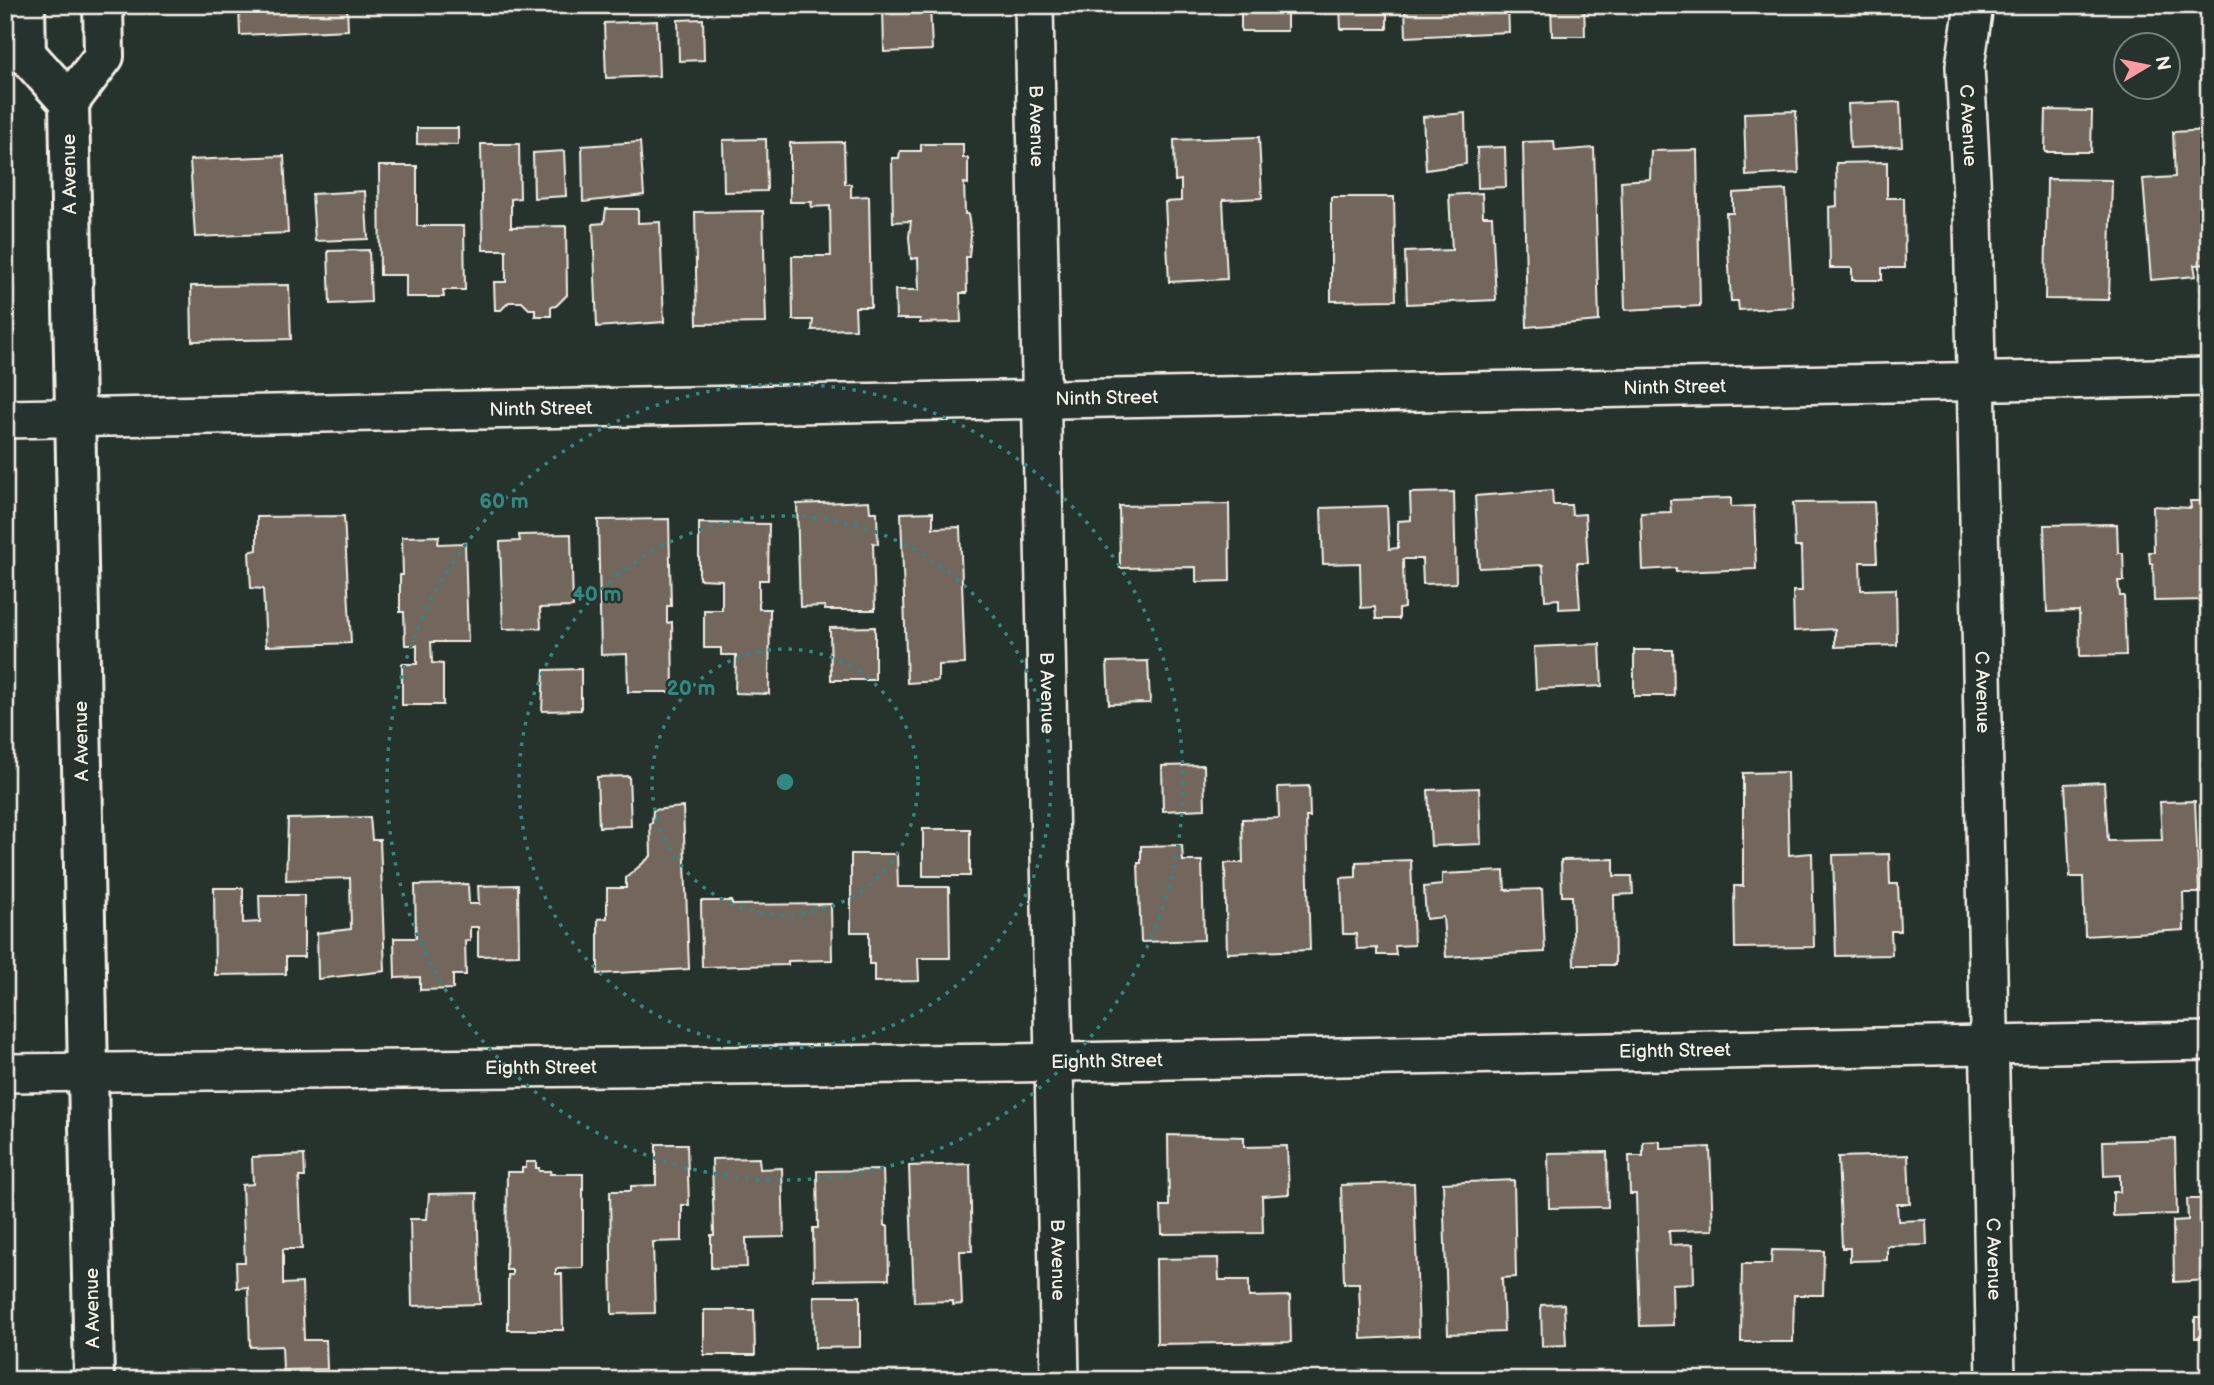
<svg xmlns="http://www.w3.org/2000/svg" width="2214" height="1385" font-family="'Balsamiq Sans',sans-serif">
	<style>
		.building { fill: #72665d; stroke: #f4f1e8; stroke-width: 2 }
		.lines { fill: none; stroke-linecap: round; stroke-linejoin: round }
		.street-casing { stroke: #f4f1e8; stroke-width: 42 }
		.primary-casing { stroke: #f4f1e8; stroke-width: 44 }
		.street { stroke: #26332d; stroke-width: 37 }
		.primary { stroke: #26332d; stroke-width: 38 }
		.ring { fill: none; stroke: #318880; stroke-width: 3.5; stroke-dasharray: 3.5 7 }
		.labels { text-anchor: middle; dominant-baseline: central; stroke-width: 5; stroke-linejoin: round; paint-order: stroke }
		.street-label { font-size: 19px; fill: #f4f1e8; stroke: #26332d }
		.centre { fill: #318880; stroke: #26332d; stroke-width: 3.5 }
		.ring-label { font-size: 21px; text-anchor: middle; font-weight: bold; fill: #318880; stroke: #26332d; stroke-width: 5; stroke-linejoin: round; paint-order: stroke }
	</style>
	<rect width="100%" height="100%" fill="#26332d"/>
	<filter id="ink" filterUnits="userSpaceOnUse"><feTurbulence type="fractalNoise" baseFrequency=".0143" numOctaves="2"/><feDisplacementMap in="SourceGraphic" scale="14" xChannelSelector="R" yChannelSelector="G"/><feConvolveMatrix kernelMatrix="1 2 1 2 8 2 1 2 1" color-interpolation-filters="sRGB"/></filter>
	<g filter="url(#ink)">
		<g class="building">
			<polygon points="239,5 347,5 348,30 240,35"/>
			<polygon points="883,5 930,5 932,50 884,52"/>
			<polygon points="1167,5 1211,5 1211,8 1167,11"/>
			<rect x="1241" y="5" width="46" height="26"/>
			<polygon points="1340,5 1387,5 1387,29 1341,29"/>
			<polygon points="1405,5 1508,5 1509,32 1406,37"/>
			<polygon points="1551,5 1584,5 1585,36 1552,36"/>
			<polygon points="703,19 704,60 679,61 678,20"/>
			<polygon points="657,21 659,76 606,78 604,23"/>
			<polygon points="1900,102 1902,146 1850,148 1848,104"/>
			<polygon points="2046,110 2092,111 2091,152 2045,152"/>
			<polygon points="1796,111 1799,173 1746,176 1744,113"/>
			<polygon points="1465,113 1466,164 1426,170 1423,117"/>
			<polygon points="417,128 458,128 458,145 417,144"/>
			<polygon points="2209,130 2209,264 2194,265 2196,276 2151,280 2143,179 2175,177 2173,132"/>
			<polygon points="1259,137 1262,198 1223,200 1227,279 1169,282 1165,202 1181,201 1181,180 1175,181 1174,140"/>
			<polygon points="766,139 767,191 724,192 723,140"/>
			<polygon points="1554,141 1555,151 1594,148 1599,321 1527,327 1523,142"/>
			<polygon points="640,142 644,195 583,202 582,146"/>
			<polygon points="844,142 845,184 851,184 851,197 869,196 871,307 855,307 856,329 812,330 813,320 793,320 792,256 831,256 830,206 811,207 812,202 790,202 790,143"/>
			<polygon points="481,144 519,144 520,198 511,199 511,227 566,226 567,295 556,306 551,307 551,316 535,316 535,309 529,309 522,302 509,302 501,310 495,310 494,282 506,282 506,250 483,250"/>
			<polygon points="921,144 963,144 963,158 968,158 968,184 964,183 965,214 968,214 971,235 969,257 966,257 967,293 960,293 961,322 920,323 920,319 896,319 895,290 919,290 918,258 911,259 909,237 911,221 893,222 892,158 899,158 900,151 921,151"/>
			<polygon points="1505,147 1506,187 1478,188 1477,148"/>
			<polygon points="1697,150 1700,306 1625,310 1621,181 1650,179 1651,151"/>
			<polygon points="564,151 566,196 534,198 533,153"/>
			<polygon points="284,156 288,233 195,237 190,160"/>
			<polygon points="1887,162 1887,198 1904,198 1905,268 1882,268 1882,280 1852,280 1852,268 1830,268 1829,207 1837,206 1836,163"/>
			<polygon points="379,166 417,166 417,226 464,226 465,290 443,290 444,297 406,297 406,275 380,275"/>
			<polygon points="2047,179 2112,180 2109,300 2045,299"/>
			<polygon points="1786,190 1793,307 1739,310 1738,301 1731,301 1726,213 1733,213 1733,193"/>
			<polygon points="365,191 368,239 315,241 312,194"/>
			<polygon points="1482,193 1483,216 1492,216 1496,300 1407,304 1405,252 1452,250 1449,195"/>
			<polygon points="1331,197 1394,197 1396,300 1331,301"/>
			<polygon points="606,209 638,209 638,223 660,222 664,322 597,327 593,224 604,223"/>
			<polygon points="763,211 766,323 697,324 695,212"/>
			<polygon points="369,250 371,302 330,304 328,251"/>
			<polygon points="289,285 291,339 192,341 191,286"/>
			<polygon points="1552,490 1553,505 1571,505 1572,515 1585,514 1588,563 1577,563 1580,608 1559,609 1559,599 1545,600 1543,565 1479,568 1475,496"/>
			<polygon points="1454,492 1456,583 1423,584 1422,559 1403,559 1404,608 1399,609 1399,619 1376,619 1375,607 1361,608 1360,563 1323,564 1321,508 1387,506 1389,549 1398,548 1398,521 1411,520 1410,493"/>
			<polygon points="1731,498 1731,507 1754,506 1756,569 1676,572 1676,568 1643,570 1641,513 1671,512 1670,500"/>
			<polygon points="869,501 870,512 877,512 878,544 873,543 875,610 825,610 825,606 800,607 797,504"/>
			<polygon points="2190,501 2209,501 2209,600 2154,601 2153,564 2150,563 2149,552 2154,552 2153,506 2191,508"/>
			<polygon points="1874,502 1877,562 1860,562 1861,590 1896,589 1897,645 1835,647 1835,629 1794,631 1793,591 1802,591 1801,547 1795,547 1793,503"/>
			<polygon points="1229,504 1230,581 1196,582 1196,567 1120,568 1119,506"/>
			<polygon points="933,512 933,528 960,527 965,664 938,665 938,681 907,683 901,513"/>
			<polygon points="344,516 351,643 266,646 263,589 251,588 249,552 257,550 257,517"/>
			<polygon points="669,519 671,606 667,606 667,623 672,622 673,692 628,692 627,654 601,655 598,520"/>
			<polygon points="699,523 769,524 768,580 759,580 759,609 770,609 769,694 735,693 736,655 721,655 721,648 704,648 704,610 722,610 722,580 699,579"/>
			<polygon points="2117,524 2118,553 2123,553 2124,581 2118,581 2120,596 2124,596 2126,655 2080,656 2079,611 2047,612 2044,525"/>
			<polygon points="571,534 573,607 540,608 541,628 503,629 500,542 520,541 519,535"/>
			<polygon points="439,536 438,544 465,543 468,642 431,642 432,663 443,664 443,705 402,705 402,664 417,664 417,645 405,645 404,612 400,612 400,575 403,575 402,537"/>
			<polygon points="875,627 875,680 831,680 830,628"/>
			<polygon points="1600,644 1602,686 1536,689 1534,647"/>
			<polygon points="1634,650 1673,650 1674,696 1634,696"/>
			<polygon points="1148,661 1150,703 1109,704 1107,662"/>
			<polygon points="581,669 581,710 542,711 544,670"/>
			<polygon points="1204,765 1205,809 1163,811 1162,766"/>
			<polygon points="1787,772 1789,855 1812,853 1814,947 1735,948 1734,886 1743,886 1743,773"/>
			<polygon points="629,776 631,826 599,827 597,777"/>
			<polygon points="2104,782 2108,841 2162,840 2160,802 2195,801 2199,893 2183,893 2184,930 2085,936 2083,877 2070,877 2065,784"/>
			<polygon points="1309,786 1310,817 1306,817 1310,950 1227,953 1225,863 1243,863 1242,819 1279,818 1278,787"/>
			<polygon points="1479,788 1481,844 1431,846 1428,790"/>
			<polygon points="683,807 689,969 598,974 598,919 607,918 607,888 626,888 626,878 651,856 650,823 652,823 653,810"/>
			<polygon points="370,817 372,840 380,840 385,971 318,979 317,933 351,929 350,878 286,880 288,819"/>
			<rect x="923" y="829" width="47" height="47"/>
			<polygon points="1182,845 1183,861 1202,861 1204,940 1141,942 1138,863 1141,863 1141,846"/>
			<polygon points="851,854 897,854 898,887 949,887 950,958 918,958 919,981 874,982 874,964 869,964 869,932 851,932"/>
			<polygon points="1889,854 1890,884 1898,884 1900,931 1891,931 1892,955 1836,956 1833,855"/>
			<polygon points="1614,859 1614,876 1632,876 1633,894 1614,895 1615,965 1574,965 1572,896 1562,896 1561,860"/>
			<polygon points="1411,860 1414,945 1395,946 1396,955 1377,955 1377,948 1357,949 1356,934 1343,934 1341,878 1356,877 1356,862"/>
			<polygon points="1504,871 1505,890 1542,889 1545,952 1446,957 1443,917 1426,919 1424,887 1442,885 1442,874"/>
			<polygon points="468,884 469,904 479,904 478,886 518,885 519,955 478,956 478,927 470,927 470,941 465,941 466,975 453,975 453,989 420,990 420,977 395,978 394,938 416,938 415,885"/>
			<polygon points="214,888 243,888 243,923 260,922 259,895 304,895 304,957 286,957 286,974 215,975"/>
			<polygon points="701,901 732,901 732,905 831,904 832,960 788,961 788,965 702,967"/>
			<polygon points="1168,1135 1244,1137 1244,1147 1287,1146 1289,1194 1262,1196 1263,1233 1162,1234 1161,1206 1169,1206"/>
			<polygon points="2175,1139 2177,1214 2113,1216 2113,1192 2120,1192 2120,1175 2104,1176 2103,1141"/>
			<polygon points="1660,1141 1660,1149 1710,1147 1713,1230 1669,1231 1670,1245 1693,1244 1694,1283 1672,1284 1673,1325 1640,1326 1636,1194 1630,1194 1629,1156 1643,1156 1643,1142"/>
			<polygon points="656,1144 687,1144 689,1205 682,1205 682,1241 653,1242 655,1313 612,1314 610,1191 631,1191 631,1186 656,1185"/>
			<polygon points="1607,1152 1608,1207 1549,1208 1548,1153"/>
			<polygon points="304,1155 305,1177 299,1177 302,1249 283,1249 283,1284 302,1283 304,1340 326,1340 327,1369 283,1370 282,1346 250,1347 248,1287 237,1288 236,1262 245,1262 242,1185 253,1184 252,1157"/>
			<polygon points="1908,1155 1910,1204 1897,1204 1898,1221 1926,1220 1927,1245 1887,1246 1887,1260 1850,1261 1850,1248 1842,1248 1838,1157"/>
			<polygon points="759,1158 760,1169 782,1168 784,1237 746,1238 747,1267 711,1268 711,1235 714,1235 712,1159"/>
			<polygon points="526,1162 536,1162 536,1168 539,1168 539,1171 551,1171 550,1174 583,1174 583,1268 556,1269 556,1274 562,1274 563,1330 508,1330 508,1275 512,1275 512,1270 506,1270 507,1172 522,1172 522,1168 526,1168"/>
			<polygon points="970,1164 972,1251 960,1251 962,1304 953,1305 953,1301 914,1302 909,1166"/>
			<polygon points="883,1170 885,1226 888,1226 889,1279 814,1280 813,1228 818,1228 817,1171"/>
			<polygon points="1514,1180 1516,1277 1502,1278 1504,1332 1448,1334 1443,1183"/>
			<polygon points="1414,1183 1419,1336 1361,1339 1359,1283 1344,1283 1341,1185"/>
			<polygon points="477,1193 480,1304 412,1306 410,1219 427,1219 429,1194"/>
			<polygon points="2187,1199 2209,1199 2209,1280 2174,1282 2173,1221 2188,1220"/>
			<polygon points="1772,1250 1824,1251 1823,1295 1794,1295 1793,1342 1741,1342 1742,1264 1771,1264"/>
			<polygon points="1218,1258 1219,1280 1249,1280 1249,1297 1290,1296 1291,1342 1157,1344 1156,1259"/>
			<polygon points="814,1296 860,1296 860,1347 815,1348"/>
			<polygon points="1564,1304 1566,1345 1542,1346 1541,1305"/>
			<polygon points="704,1310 754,1310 755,1355 704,1355"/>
			<rect x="2195" y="1317" width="14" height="21"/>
		</g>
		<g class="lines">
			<g class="street-casing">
				<g id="street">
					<path id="s1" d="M 1034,5 L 1060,1380"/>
					<path id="s2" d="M 1974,5 L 1965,66 L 1973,217 L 1996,1380"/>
					<path id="s3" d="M 5,419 L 2209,377"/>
					<path id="s4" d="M 5,1073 L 1012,1063 L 2209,1041"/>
				</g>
			</g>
			<g class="primary-casing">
				<g id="primary">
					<polyline points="25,5 26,54 69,102"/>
					<polyline points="94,1380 69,102 104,56 103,5"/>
				</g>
			</g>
			<use href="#street" class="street"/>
			<use href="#primary" class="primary"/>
		</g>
	</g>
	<g class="ring">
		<circle cx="785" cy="782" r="133"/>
		<circle cx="785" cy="782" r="266"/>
		<circle cx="785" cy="782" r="398"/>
	</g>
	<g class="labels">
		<g class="street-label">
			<text stroke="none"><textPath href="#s2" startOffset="121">C Avenue</textPath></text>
			<text stroke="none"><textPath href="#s1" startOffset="121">B Avenue</textPath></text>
			<text transform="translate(70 174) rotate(-91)">A Avenue</text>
			<text stroke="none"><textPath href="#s3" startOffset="1670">Ninth Street</textPath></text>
			<text stroke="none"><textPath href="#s3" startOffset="1102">Ninth Street</textPath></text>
			<text stroke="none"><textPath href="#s3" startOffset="536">Ninth Street</textPath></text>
			<text stroke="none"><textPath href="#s1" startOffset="688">B Avenue</textPath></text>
			<text stroke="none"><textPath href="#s2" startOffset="688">C Avenue</textPath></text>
			<text transform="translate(82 741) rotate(-91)">A Avenue</text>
			<text stroke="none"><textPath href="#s4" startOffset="1670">Eighth Street</textPath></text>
			<text stroke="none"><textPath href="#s4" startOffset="1102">Eighth Street</textPath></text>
			<text stroke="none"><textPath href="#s4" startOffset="536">Eighth Street</textPath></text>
			<text stroke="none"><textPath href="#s1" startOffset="1255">B Avenue</textPath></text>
			<text stroke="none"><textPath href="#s2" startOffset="1255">C Avenue</textPath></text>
			<text transform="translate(93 1308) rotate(-91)">A Avenue</text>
		</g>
	</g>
	<circle cx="785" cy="782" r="10" class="centre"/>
	<g class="ring-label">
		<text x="504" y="508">60 m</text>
		<text x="597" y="601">40 m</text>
		<text x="691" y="695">20 m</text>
	</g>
	<rect width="2214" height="1385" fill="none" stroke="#26332d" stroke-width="28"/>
	<rect x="14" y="14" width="2186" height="1357" fill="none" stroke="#f4f1e8" stroke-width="2.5" filter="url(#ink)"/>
	<g transform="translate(2147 66) rotate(80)"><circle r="33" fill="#26332d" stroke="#787f78" stroke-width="2"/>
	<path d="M0-5L12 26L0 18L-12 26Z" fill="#ff9aa2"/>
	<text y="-10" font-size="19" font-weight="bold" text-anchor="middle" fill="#f4f1e8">N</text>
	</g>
</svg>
